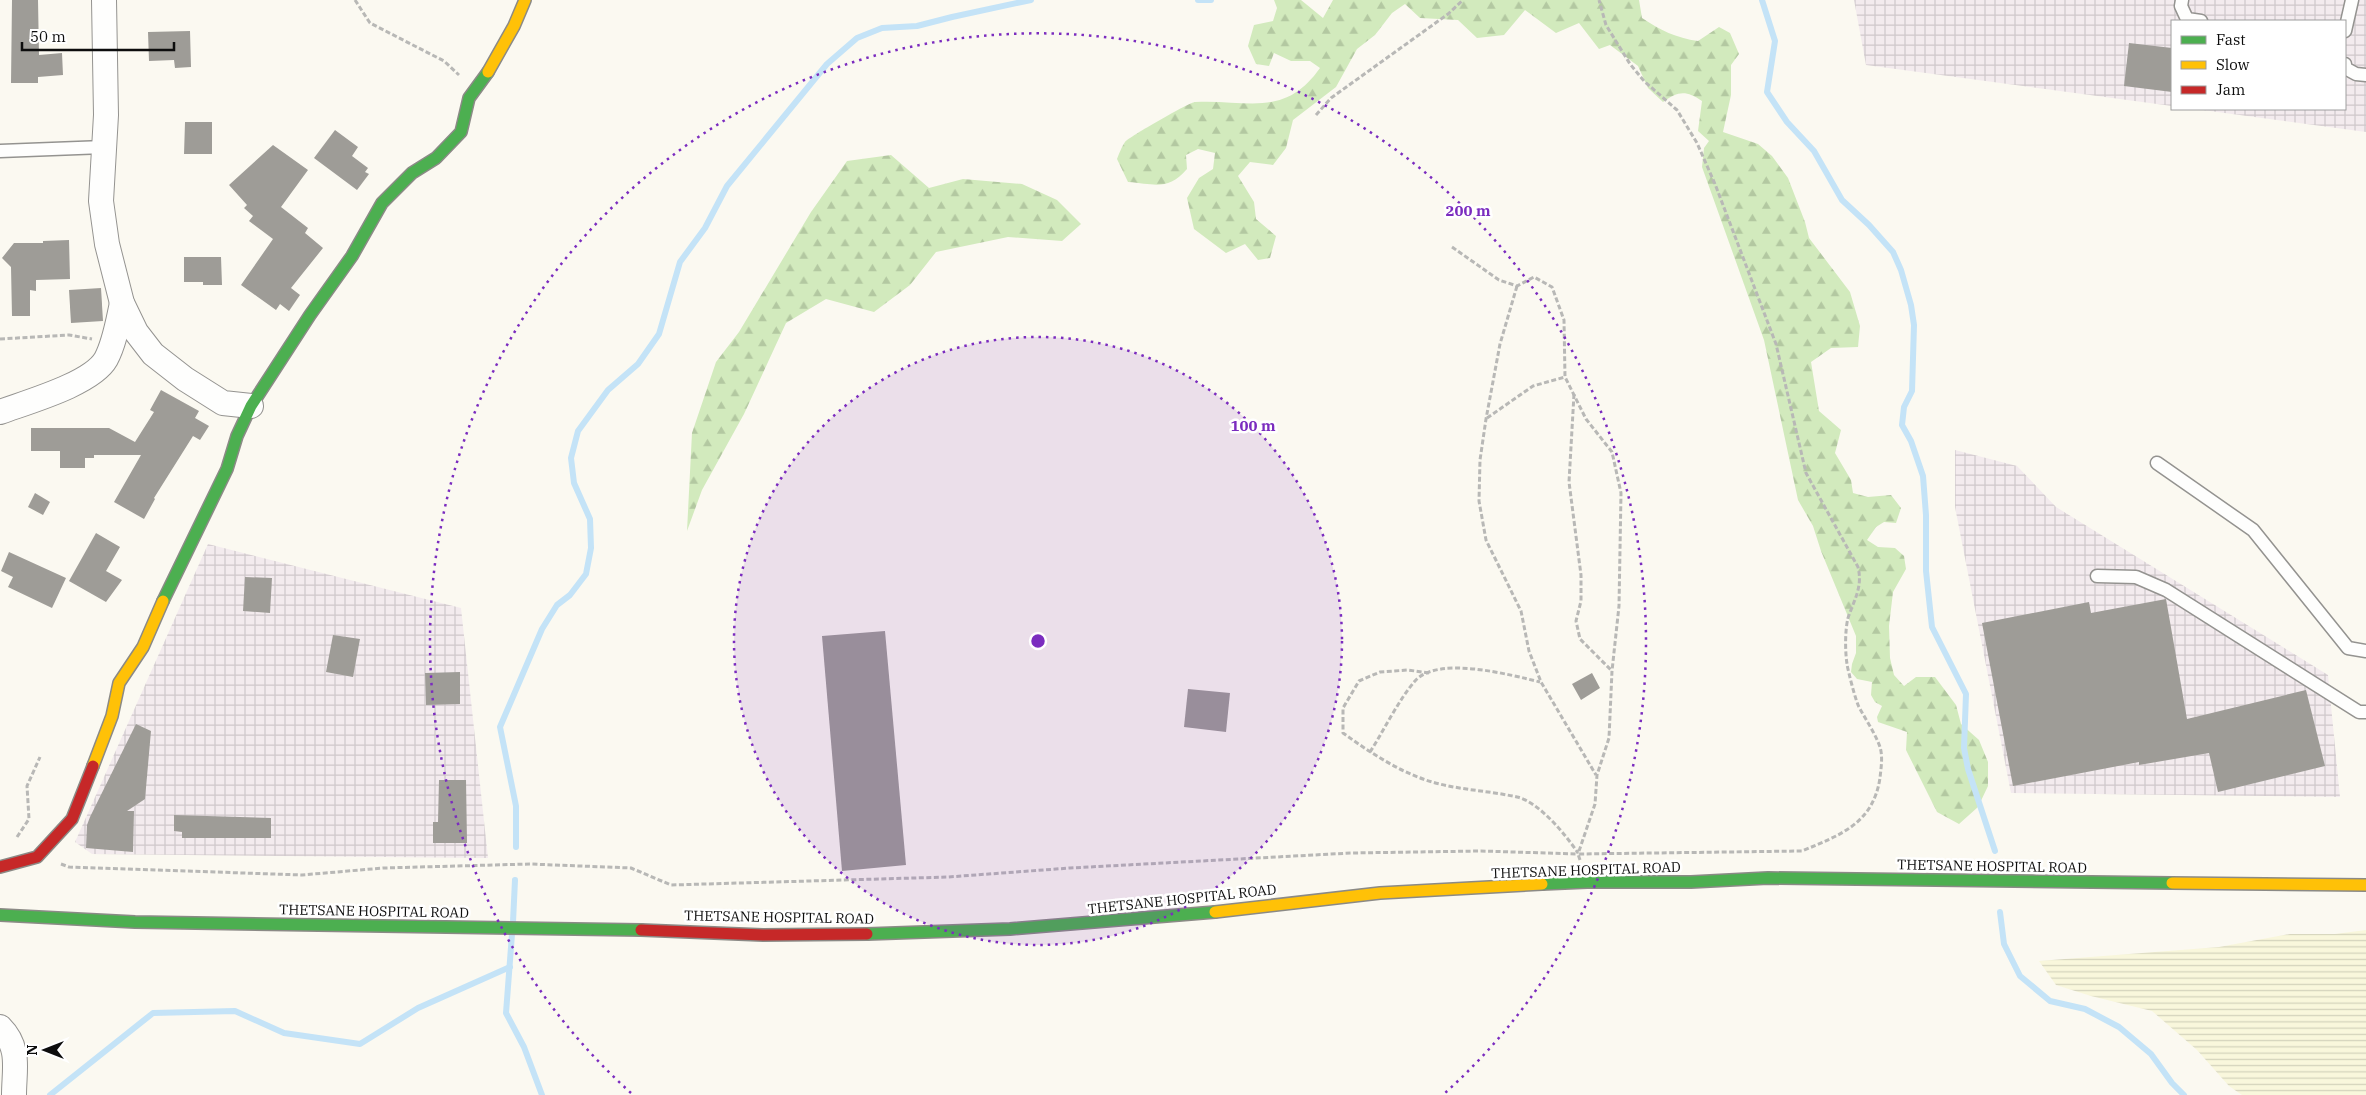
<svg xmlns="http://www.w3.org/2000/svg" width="2366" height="1095" font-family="'IBM Plex Serif',serif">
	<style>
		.industrial { fill: url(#industrial-grid) }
		.farmland { fill: url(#farmland-rules) }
		.forest { fill: url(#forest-firs) }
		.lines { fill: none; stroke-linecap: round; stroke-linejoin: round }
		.stream { stroke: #c4e3f7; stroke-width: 6 }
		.building { fill: #9e9c97 }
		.lane-casing { stroke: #949390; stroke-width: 15 }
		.street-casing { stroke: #949390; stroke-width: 26 }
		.fast-casing { stroke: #8b8a86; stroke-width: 14 }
		.slow-casing { stroke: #8b8a86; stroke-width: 14 }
		.jam-casing { stroke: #8b8a86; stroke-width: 14 }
		.path { stroke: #b8b8b6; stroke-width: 3; stroke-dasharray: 5 2.5; stroke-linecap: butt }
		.lane { stroke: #fefefd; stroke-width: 12 }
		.street { stroke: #fefefd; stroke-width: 24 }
		.fast { stroke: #4caf50; stroke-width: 11 }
		.slow { stroke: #ffc107; stroke-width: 11 }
		.jam { stroke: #c62828; stroke-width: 11 }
		.ring { fill: none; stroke: #7b2cbf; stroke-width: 2.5; stroke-dasharray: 2.5 5 }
		.labels { text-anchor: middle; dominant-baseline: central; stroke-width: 5; stroke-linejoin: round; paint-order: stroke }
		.street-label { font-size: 14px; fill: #0d0d0d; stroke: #fff }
		.centre { fill: #7b2cbf; stroke: #fff; stroke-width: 2.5 }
		.ring-label { font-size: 15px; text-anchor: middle; font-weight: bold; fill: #7b2cbf; stroke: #fff; stroke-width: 5; stroke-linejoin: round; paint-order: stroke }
	</style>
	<defs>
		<pattern id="industrial-grid" width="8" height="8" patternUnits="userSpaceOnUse" patternTransform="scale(1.25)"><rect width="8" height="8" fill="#f3ebee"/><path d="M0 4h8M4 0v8" fill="none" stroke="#cfc8cb"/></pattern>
		<pattern id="farmland-rules" width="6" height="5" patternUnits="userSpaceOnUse" patternTransform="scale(1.25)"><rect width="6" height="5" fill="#f9f7dc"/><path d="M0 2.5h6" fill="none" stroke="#d4d3bc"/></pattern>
		<pattern id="forest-firs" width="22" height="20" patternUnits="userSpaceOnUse" patternTransform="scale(1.25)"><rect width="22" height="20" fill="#d2eabd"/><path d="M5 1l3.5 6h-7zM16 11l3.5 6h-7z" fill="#b3c8a1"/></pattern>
	</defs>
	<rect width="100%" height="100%" fill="#fbf9f1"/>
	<g class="industrial">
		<polygon points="1854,0 2366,0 2366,132 2195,109 2345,109 2345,21 2172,21 2172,106 1866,65"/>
		<polygon points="1955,450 2017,466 2056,507 2328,675 2340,797 2011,793 1955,507"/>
		<polygon points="208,544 461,608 488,858 92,854 75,842"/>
	</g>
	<polygon class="farmland" points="2366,930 2366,1095 2242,1095 2229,1086 2197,1050 2152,1011 2091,996 2056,985 2039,961 2219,947 2290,934 2335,934"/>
	<g class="forest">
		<path d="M 1274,0 L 1301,0 L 1323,18 L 1333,0 L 1639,0 L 1642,18 C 1660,30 1676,38 1698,41 L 1719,27 L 1730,33 L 1739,54 L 1731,65 L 1731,95 L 1723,132 L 1758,144 L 1772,156 L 1788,178 L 1805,222 L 1809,238 L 1850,292 L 1860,326 L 1858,347 L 1831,348 L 1811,362 L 1819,411 L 1841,430 L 1835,453 L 1851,480 L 1853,493 L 1868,497 L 1891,495 L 1901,508 L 1896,523 L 1884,522 L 1876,527 L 1867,540 L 1878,547 L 1895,548 L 1904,556 L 1906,569 L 1893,592 L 1889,626 L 1890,658 L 1894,675 L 1904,686 L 1916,677 L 1935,677 L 1956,705 L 1961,724 L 1979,740 L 1988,762 L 1988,786 L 1978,807 L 1959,824 L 1937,812 L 1906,750 L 1907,732 L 1878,722 L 1877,717 L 1882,706 L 1875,702 L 1871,695 L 1872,682 L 1857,679 L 1851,672 L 1852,664 L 1856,653 L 1856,636 L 1821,551 L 1813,526 L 1798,500 L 1764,340 L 1702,167 L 1704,148 L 1709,141 L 1698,131 L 1702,101 C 1686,90 1678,91 1663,102 L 1648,88 L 1638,66 L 1610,45 L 1599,49 L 1579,23 L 1556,33 L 1525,10 L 1504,35 L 1477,38 L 1458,20 L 1420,18 L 1405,4 L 1392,13 L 1375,35 L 1357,49 L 1336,87 L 1293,120 L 1286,148 L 1273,165 L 1250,162 L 1238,176 L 1254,202 L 1256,219 L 1276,236 L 1270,258 L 1258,260 L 1245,244 L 1226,253 L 1194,229 L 1187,198 L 1199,178 L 1213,169 L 1215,153 L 1198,149 L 1186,155 L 1187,169 C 1168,191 1155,184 1128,182 L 1117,159 C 1119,154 1122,146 1125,142 C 1129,137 1190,102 1195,102 C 1247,99 1284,119 1320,68 L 1310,61 L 1291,61 L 1274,53 L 1269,66 L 1256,64 L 1248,46 L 1254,25 L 1273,21 L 1277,8 Z"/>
		<polygon points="891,155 929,188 963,179 1022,184 1057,200 1081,224 1062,241 1008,237 936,252 910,285 874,312 826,299 786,323 744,414 702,490 687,531 692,433 716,362 739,332 811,212 847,161"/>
	</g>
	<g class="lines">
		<g class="stream">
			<polyline points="1198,0 1211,0"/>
			<polyline points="1762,0 1775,41 1767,92 1787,122 1814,151 1842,200 1869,225 1893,252 1901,270 1911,305 1914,325 1912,391 1904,407 1902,425 1911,441 1923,476 1926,515 1926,571 1932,627 1966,694 1964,748 1968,769 1995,851"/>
			<polyline points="516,847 516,806 500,727 542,629 557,605 570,595 586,574 591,548 590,519 574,483 571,458 578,431 608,390 638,364 659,334 680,262 705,228 727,186 827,64 857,38 882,28 917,26 952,17 1031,0"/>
			<polyline points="2000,912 2004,944 2020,976 2050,1001 2085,1009 2119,1027 2151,1054 2172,1083 2184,1095"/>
			<polyline points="513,922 515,880"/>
			<polyline points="512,934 506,1013 524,1047 542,1095"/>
			<polyline points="50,1095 153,1013 235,1011 284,1033 360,1044 418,1008 510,967"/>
		</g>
	</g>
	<g class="building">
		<polygon points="12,0 38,0 39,55 62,53 63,75 38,77 38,83 11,83"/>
		<polygon points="190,31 191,67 175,68 174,60 149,61 148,32"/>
		<polygon points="2129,43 2172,48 2172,92 2124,86"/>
		<polygon points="185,122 212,122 212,154 184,154"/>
		<polygon points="335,130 358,147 352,156 368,168 365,172 369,174 357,190 314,158"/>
		<polygon points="273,145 308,170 281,207 308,228 305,233 323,248 291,288 300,295 289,311 280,304 276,310 241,285 273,239 249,221 253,216 244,208 247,205 229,185"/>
		<polygon points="69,240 70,279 36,280 36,291 30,290 30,316 12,316 11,267 2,258 14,243 43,243 43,241"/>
		<polygon points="184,257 221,257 222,285 203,285 203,282 184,282"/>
		<polygon points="101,288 103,321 71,323 69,290"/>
		<polygon points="161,390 199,411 195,418 209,426 200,440 193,436 154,498 155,499 144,519 114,502 141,455 94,455 94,458 85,458 85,468 60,468 60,451 31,451 31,428 109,428 135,442 154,412 150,410"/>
		<polygon points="35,493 50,502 43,515 28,507"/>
		<polygon points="96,533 120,547 106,571 122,580 106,602 69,581"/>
		<polygon points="9,552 66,578 52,608 8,587 13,577 1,571"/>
		<polygon points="245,577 272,578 270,613 243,611"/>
		<polygon points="2166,599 2187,719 2306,690 2325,766 2218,792 2209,753 2139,765 2139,762 2013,786 1982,623 2089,602 2091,613"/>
		<polygon points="885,631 906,865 842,871 822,636"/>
		<polygon points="333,635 360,639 353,677 326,672"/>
		<polygon points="460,672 460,704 426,705 425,673"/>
		<polygon points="1592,673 1600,688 1581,700 1572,684"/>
		<polygon points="1188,689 1230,693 1226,732 1184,727"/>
		<polygon points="136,724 151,731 145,799 127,811 134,811 133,852 86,848 87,825 90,817"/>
		<polygon points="439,780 466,780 467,843 433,843 433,822 438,822"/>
		<polygon points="174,815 271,818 271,838 182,838 182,832 174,831"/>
	</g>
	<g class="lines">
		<g class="lane-casing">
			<g id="lane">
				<polyline points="2182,0 2181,6 2187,19 2201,21"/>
				<polyline points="2345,31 2352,0"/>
				<polyline points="2345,64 2345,68 2356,74 2366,75"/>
				<polyline points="0,151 104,147"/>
				<polyline points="2157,463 2253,530 2348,648 2366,651"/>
				<polyline points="2097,576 2136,577 2166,590 2359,712 2366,712"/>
			</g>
		</g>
		<g class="street-casing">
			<g id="street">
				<polyline points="104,0 106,115 101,201 107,244 122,303 136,332 153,354 185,379 223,403 251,406"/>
				<path d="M 0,412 C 27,402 92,384 106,359 C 115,342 118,321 122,303"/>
				<path d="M 0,1027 C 21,1048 14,1069 14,1095"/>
			</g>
		</g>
		<g class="fast-casing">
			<g id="fast">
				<polyline points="163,601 227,469 237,436 251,406 310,315 352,256 382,203 412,173 436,158 461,132 469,98 488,72"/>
				<polyline points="1542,884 1587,882 1691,882 1768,878 2172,883"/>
				<polyline points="0,915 135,922 641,930"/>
				<polyline points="867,934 1010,929 1215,912"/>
			</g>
		</g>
		<g class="slow-casing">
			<g id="slow">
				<polyline points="488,72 514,26 525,0"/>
				<polyline points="93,766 112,716 119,683 143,647 163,601"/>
				<polyline points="2172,883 2366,885"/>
				<polyline points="1215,912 1380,893 1542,884"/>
			</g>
		</g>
		<g class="jam-casing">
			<g id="jam">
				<polyline points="0,867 37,857 72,819 93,766"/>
				<polyline points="641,930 763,935 867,934"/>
			</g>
		</g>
		<g class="path">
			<polyline points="355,0 370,23 444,61 459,75"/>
			<polyline points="1316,115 1331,98 1448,14 1463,0"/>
			<polyline points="1452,247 1499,280 1517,286 1534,277 1552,287 1564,320 1565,377 1586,419 1612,452 1621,493 1619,606 1612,671 1609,738 1597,775 1595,804 1578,854"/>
			<polyline points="1517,286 1500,344 1486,419 1480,460 1479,501 1486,540 1521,611 1529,651 1541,682 1596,775"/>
			<polyline points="0,339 69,335 92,339"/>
			<polyline points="1574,394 1569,482 1581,575 1581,601 1576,621 1580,639 1612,671"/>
			<polyline points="1487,418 1533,386 1565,377"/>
			<path d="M 1429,673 L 1408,670 L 1380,672 L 1359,681 L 1343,708 L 1343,733 C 1368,751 1395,769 1423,779 C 1453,790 1486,790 1517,797 C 1539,802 1566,835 1578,853"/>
			<path d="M 1370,752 C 1383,732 1399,699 1415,681 C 1438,655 1511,675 1540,682"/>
			<polyline points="17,837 29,819 27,786 40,757"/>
			<path d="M 1580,860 L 1578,854 L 1802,851 C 1840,835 1873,824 1880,778 C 1881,768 1883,757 1880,747 C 1875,733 1866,720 1859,707 C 1856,702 1848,671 1847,664 C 1845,651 1845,630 1848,618 C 1854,600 1863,587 1858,567 L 1806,473 L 1776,344 L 1715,184 L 1697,143 L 1677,110 L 1644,81 L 1630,64 L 1606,25 L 1599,0"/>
			<polyline points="61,864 69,867 302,875 383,868 530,864 631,868 671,885 948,877 1070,868 1351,853 1481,851 1578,854"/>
		</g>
		<use href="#lane" class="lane"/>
		<use href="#street" class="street"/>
		<use href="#fast" class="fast"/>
		<use href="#slow" class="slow"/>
		<use href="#jam" class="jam"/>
	</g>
	<circle cx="1038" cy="641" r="304" fill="#7b2cbf" fill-opacity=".12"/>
	<g class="ring">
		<circle cx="1038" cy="641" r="304"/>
		<path d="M631 1093A608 608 0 1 1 1445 1093"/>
	</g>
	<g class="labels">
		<g class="street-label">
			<text transform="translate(1992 866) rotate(1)">THETSANE HOSPITAL ROAD</text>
			<text transform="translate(1586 870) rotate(-2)">THETSANE HOSPITAL ROAD</text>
			<text transform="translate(1182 899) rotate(-6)">THETSANE HOSPITAL ROAD</text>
			<text transform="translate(374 911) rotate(1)">THETSANE HOSPITAL ROAD</text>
			<text transform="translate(779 917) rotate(1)">THETSANE HOSPITAL ROAD</text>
		</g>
	</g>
	<circle cx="1038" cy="641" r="8" class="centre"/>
	<g class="ring-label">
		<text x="1468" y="216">200 m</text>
		<text x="1253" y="431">100 m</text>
	</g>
	<rect x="2171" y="20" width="175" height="90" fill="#ffffff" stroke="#9e9e9e"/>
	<rect x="2181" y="36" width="25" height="8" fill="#4caf50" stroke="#9e9e9e"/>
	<text x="2216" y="45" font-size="15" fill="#0d0d0d">Fast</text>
	<rect x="2181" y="61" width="25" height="8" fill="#ffc107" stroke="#9e9e9e"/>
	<text x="2216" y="70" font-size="15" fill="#0d0d0d">Slow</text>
	<rect x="2181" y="86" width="25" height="8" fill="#c62828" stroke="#9e9e9e"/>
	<text x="2216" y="95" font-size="15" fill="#0d0d0d">Jam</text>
	<g transform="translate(45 1050) rotate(270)" stroke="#ffffff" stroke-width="4" paint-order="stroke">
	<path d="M0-4L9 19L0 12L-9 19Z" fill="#0d0d0d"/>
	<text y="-8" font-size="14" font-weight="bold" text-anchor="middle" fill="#0d0d0d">N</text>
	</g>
	<path d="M22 42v8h152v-8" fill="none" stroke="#0d0d0d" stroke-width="2.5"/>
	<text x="30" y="42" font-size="15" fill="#0d0d0d" stroke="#ffffff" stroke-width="4" paint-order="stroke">50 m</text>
</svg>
